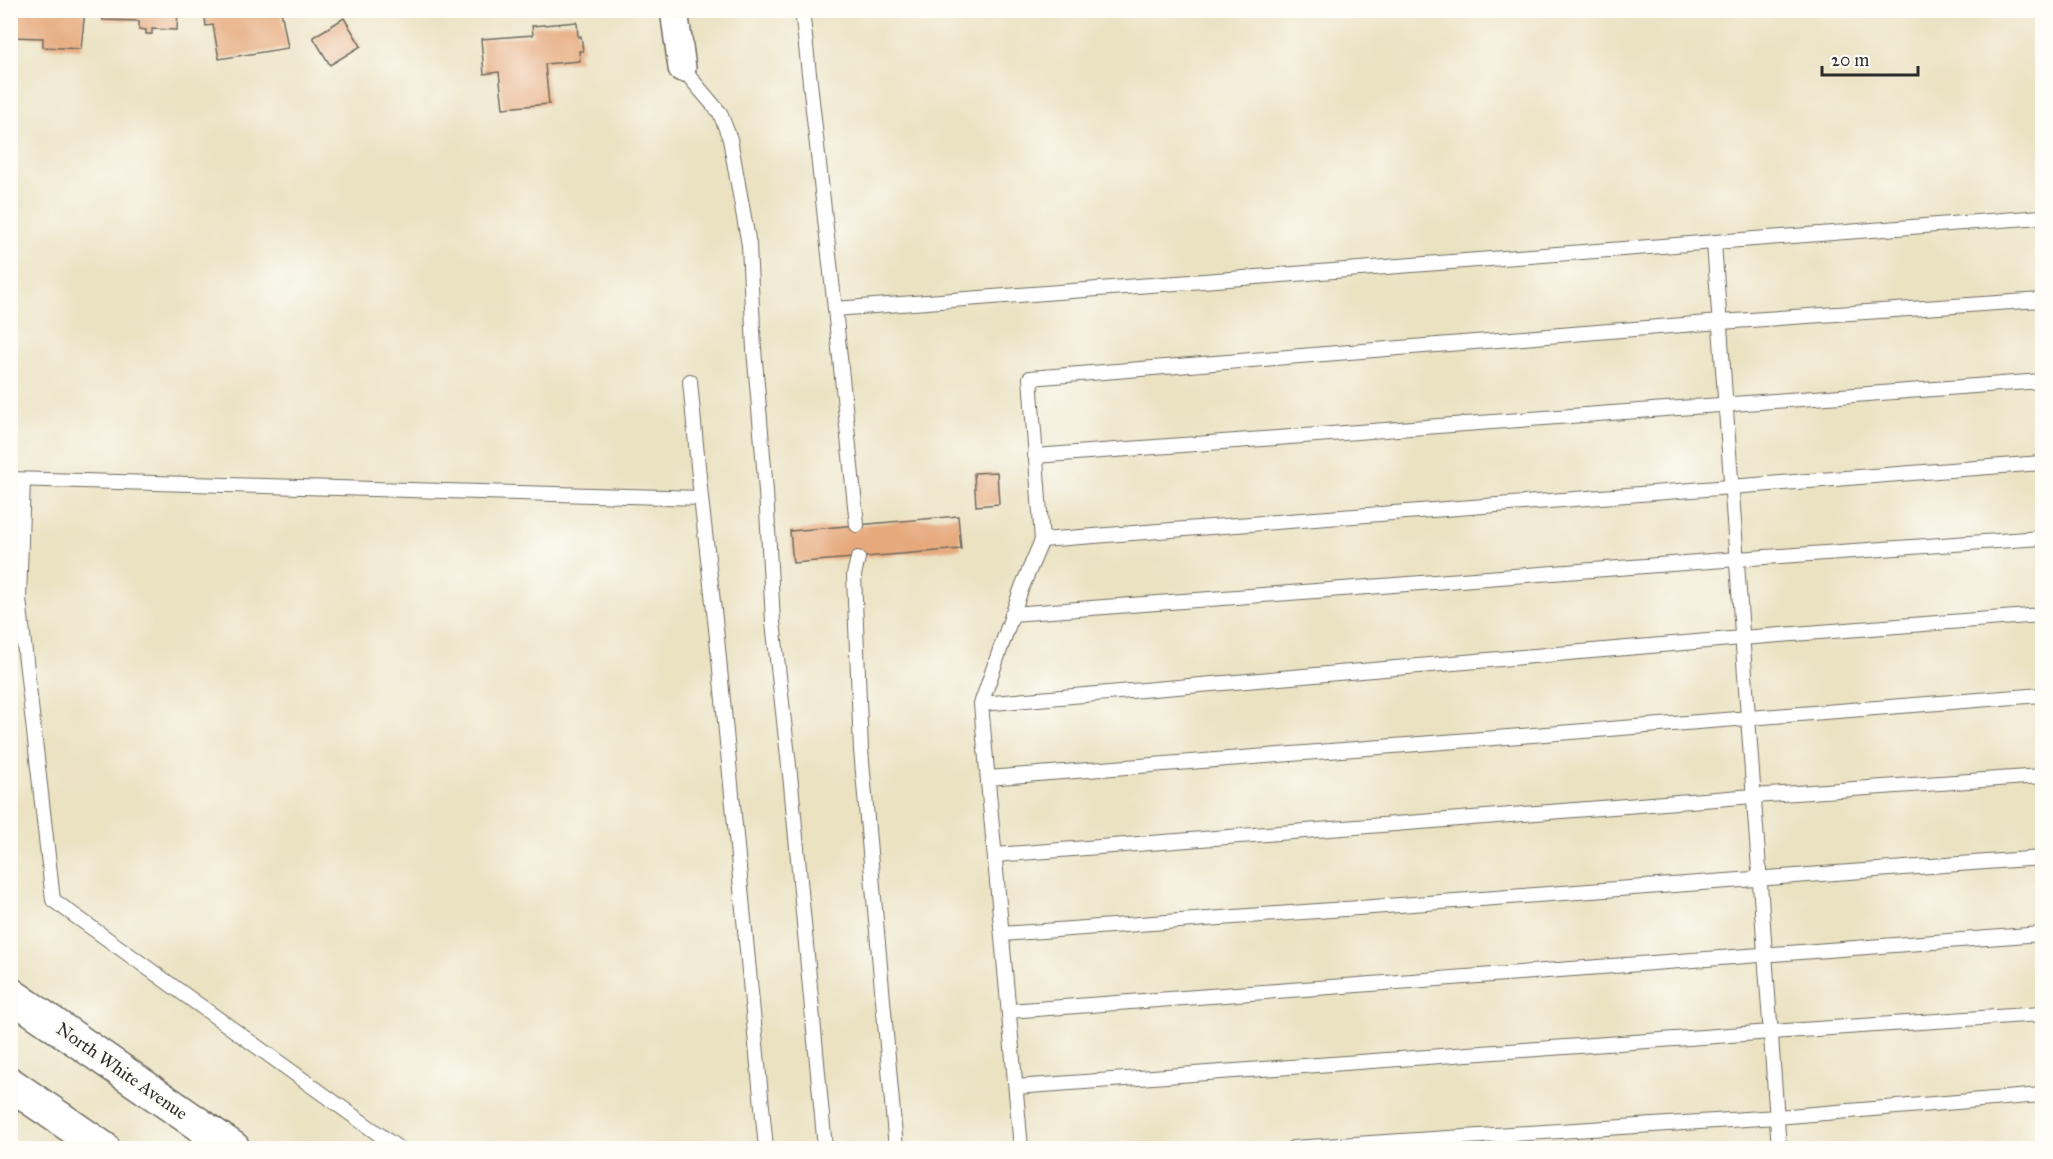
<svg xmlns="http://www.w3.org/2000/svg" width="2053" height="1159" font-family="'IM FELL Great Primer',serif">
	<style>
		.building { fill: #e6a97c }
		.lines { fill: none; stroke-linecap: round; stroke-linejoin: round }
		.service-casing { stroke: #6e6b60; stroke-width: 16 }
		.minor-casing { stroke: #6e6b60; stroke-width: 30 }
		.secondary-casing { stroke: #6e6b60; stroke-width: 36 }
		.service { stroke: #fff; stroke-width: 14 }
		.minor { stroke: #fff; stroke-width: 27 }
		.secondary { stroke: #fff; stroke-width: 33 }
		.labels { text-anchor: middle; dominant-baseline: central; stroke-width: 5; stroke-linejoin: round; paint-order: stroke }
		.street-label { font-size: 18px; fill: #2b2b2b; stroke: #fdfcf7 }
	</style>
	<rect width="100%" height="100%" fill="#fdfcf7"/>
	<filter id="ink" filterUnits="userSpaceOnUse"><feTurbulence type="fractalNoise" baseFrequency=".0167" numOctaves="2"/><feDisplacementMap in="SourceGraphic" scale="12" xChannelSelector="R" yChannelSelector="G"/><feConvolveMatrix kernelMatrix="1 2 1 2 8 2 1 2 1" color-interpolation-filters="sRGB"/></filter>
	<filter id="wash" filterUnits="userSpaceOnUse"><feTurbulence type="fractalNoise" baseFrequency=".008" numOctaves="4" result="noise"/><feDisplacementMap in="SourceGraphic" scale="24" xChannelSelector="R" yChannelSelector="G"/><feGaussianBlur stdDeviation="1.35" result="paint"/><feColorMatrix in="noise" values="0 0 0 0 0 0 0 0 0 0 0 0 0 0 0 0 0 1.4 0 .05"/><feComposite in="paint" operator="in"/></filter>
	<g filter="url(#wash)">
		<rect width="100%" height="100%" fill="#ebe2c2"/>
		<g id="blocks">
			<g class="building">
				<polygon points="10,10 85,10 81,49 43,47 43,38 10,37"/>
				<polygon points="103,10 178,10 177,30 152,29 152,34 146,34 146,30 139,29 139,21 103,20"/>
				<polygon points="204,10 281,10 288,48 219,59 213,25 206,26"/>
				<polygon points="344,18 361,46 330,65 313,37"/>
				<polygon points="577,22 578,37 581,36 583,51 579,51 580,61 545,64 549,104 503,108 499,72 484,74 481,39 533,35 532,26"/>
				<polygon points="997,472 999,504 976,506 974,473"/>
				<polygon points="958,516 961,549 793,563 790,531"/>
			</g>
		</g>
	</g>
	<g filter="url(#ink)">
		<use href="#blocks" fill-opacity="0" stroke="#6e6b60" stroke-width="1.5"/>
		<g class="lines">
			<g class="service-casing">
				<g id="service">
					<polyline points="802,10 835,309"/>
					<polyline points="682,68 720,113 730,139 749,245 754,349 766,491 773,622 791,784 825,1148"/>
					<polyline points="1714,243 1779,1148"/>
					<polyline points="690,381 701,498"/>
					<polyline points="1035,456 2042,381"/>
					<polyline points="10,479 701,498 716,628 766,1148"/>
					<polyline points="23,480 19,599 53,900 398,1148"/>
					<polyline points="857,525 835,309 2042,217"/>
					<polyline points="1042,540 2042,463"/>
					<polyline points="858,558 854,575 861,750 896,1148"/>
					<polyline points="1012,614 1737,559 2042,538"/>
					<polyline points="981,704 1742,638 2042,615"/>
					<polyline points="988,778 2042,695"/>
					<polyline points="995,855 1754,796 2042,776"/>
					<polyline points="1002,934 2042,858"/>
					<polyline points="1009,1011 2042,934"/>
					<polyline points="1016,1087 1771,1032 2042,1014"/>
					<polyline points="1021,1148 981,704 1022,587 1042,540 1030,378 1720,322 2042,300"/>
					<polyline points="1293,1148 1777,1117 2042,1095"/>
				</g>
			</g>
			<g class="minor-casing">
				<polyline id="minor" points="674,10 682,68"/>
			</g>
			<g class="secondary-casing">
				<g id="secondary">
					<polyline points="10,994 233,1148"/>
					<polyline points="10,1084 103,1148"/>
				</g>
			</g>
			<use href="#service" class="service"/>
			<use href="#minor" class="minor"/>
			<use href="#secondary" class="secondary"/>
		</g>
	</g>
	<g class="labels">
		<g class="street-label">
			<text transform="translate(122 1071) rotate(35)">North White Avenue</text>
		</g>
	</g>
	<rect width="2053" height="1159" fill="none" stroke="#fdfcf7" stroke-width="36"/>
	<path d="M1822 66v9h96v-9" fill="none" stroke="#2b2b2b" stroke-width="3"/>
	<text x="1831" y="66" font-size="18" fill="#2b2b2b" stroke="#fdfcf7" stroke-width="4.5" paint-order="stroke">20 m</text>
</svg>
